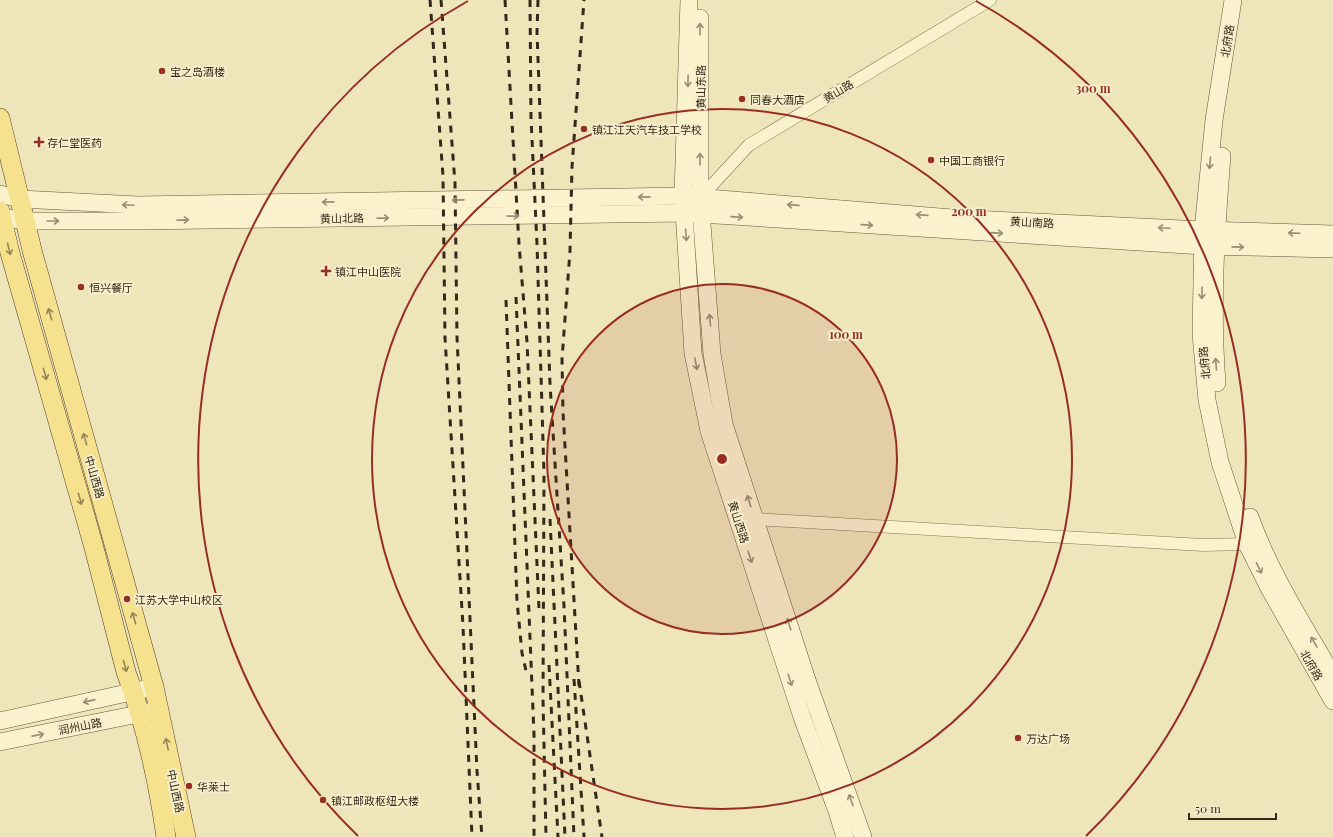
<svg xmlns="http://www.w3.org/2000/svg" width="1333" height="837" font-family="'Playfair Display','Noto Sans SC',serif">
	<style>
		.lines { fill: none; stroke-linecap: round; stroke-linejoin: round }
		.street-casing { stroke: #867454; stroke-width: 13 }
		.secondary-casing { stroke: #685538; stroke-width: 18 }
		.primary-casing { stroke: #534129; stroke-width: 20 }
		.street { stroke: #faf2cd; stroke-width: 12 }
		.secondary { stroke: #faf2cd; stroke-width: 17 }
		.primary { stroke: #f6e18f; stroke-width: 19 }
		.rail { stroke: #352a1a; stroke-width: 3; stroke-dasharray: 7 7; stroke-linecap: butt }
		.oneway { stroke: #988e74 }
		.oneway2 { stroke: #968654 }
		.ring { fill: none; stroke: #982d22; stroke-width: 2 }
		.poi-dot { fill: #982d22; stroke: #f6eeca; stroke-width: 1.5 }
		.labels { text-anchor: middle; dominant-baseline: central; stroke-width: 4; stroke-linejoin: round; paint-order: stroke }
		.street-label { font-size: 11px; fill: #352a1a; stroke: #f6eeca }
		.poi-label { font-size: 11px; fill: #352a1a; stroke: #f6eeca; text-anchor: start }
		.centre { fill: #982d22; stroke: #f6eeca; stroke-width: 2 }
		.ring-label { font-size: 12px; text-anchor: middle; font-weight: bold; fill: #982d22; stroke: #f6eeca; stroke-width: 4; stroke-linejoin: round; paint-order: stroke }
	</style>
	<rect width="100%" height="100%" fill="#efe5ba"/>
	<g class="lines">
		<g class="street-casing">
			<g id="street">
				<polyline points="700,198 749,145 990,0"/>
				<polyline points="755,519 1203,545 1247,544 1253,540"/>
			</g>
		</g>
		<g class="secondary-casing">
			<g id="secondary">
				<polyline points="689,0 683,196 693,353 709,431 802,717 837,811 845,837"/>
				<polyline points="1233,0 1214,120 1203,230 1201,334 1207,400 1220,462 1247,544 1269,588 1333,701"/>
				<polyline points="700,18 700,198 712,354 724,424 807,680 863,837"/>
				<polyline points="0,194 20,199 138,205 683,196 952,218 1203,230 1333,234"/>
				<polyline points="0,217 26,221 143,221 684,213 1203,246 1333,249"/>
				<path d="M 1217,383 C 1211,307 1216,231 1222,156"/>
				<path d="M 1250,517 C 1270,573 1303,624 1333,676"/>
				<polyline points="0,721 154,687"/>
				<polyline points="0,742 153,711"/>
			</g>
		</g>
		<g class="primary-casing">
			<g id="primary">
				<polyline points="0,118 33,254 154,687 186,837"/>
				<path d="M 0,211 L 10,253 L 93,544 L 126,672 C 146,725 158,781 166,837"/>
			</g>
		</g>
		<use href="#street" class="street"/>
		<use href="#secondary" class="secondary"/>
		<use href="#primary" class="primary"/>
		<g class="rail">
			<polyline points="430,0 443,176 445,338 463,626 472,837"/>
			<polyline points="441,0 455,183 457,337 477,771 482,837"/>
			<polyline points="505,0 519,244 527,342 539,609"/>
			<polyline points="530,0 531,118 537,244 544,474 543,699 546,837"/>
			<polyline points="538,0 537,32 550,384 564,606 574,837"/>
			<polyline points="516,297 534,735 534,837"/>
			<polyline points="506,300 517,601 522,653 527,675"/>
			<polyline points="550,519 565,837"/>
			<polyline points="549,665 558,837"/>
			<polyline points="574,679 584,837"/>
			<polyline points="579,681 602,837"/>
			<polyline points="579,686 563,412 562,359 570,251 572,167 584,0"/>
		</g>
	</g>
	<defs><path id="oneway-shaft" d="M-6 0H5M1.5-3L5.5 0L1.5 3" fill="none" stroke-width="1.6" stroke-linecap="round" stroke-linejoin="round"/></defs>
	<g class="oneway">
		<use href="#oneway-shaft" transform="translate(700 29) rotate(-90)"/>
		<use href="#oneway-shaft" transform="translate(688 81) rotate(91)"/>
		<use href="#oneway-shaft" transform="translate(700 159) rotate(-90)"/>
		<use href="#oneway-shaft" transform="translate(1210 163) rotate(95)"/>
		<use href="#oneway-shaft" transform="translate(644 197) rotate(179)"/>
		<use href="#oneway-shaft" transform="translate(458 200) rotate(179)"/>
		<use href="#oneway-shaft" transform="translate(328 202) rotate(179)"/>
		<use href="#oneway-shaft" transform="translate(128 205) rotate(-177)"/>
		<use href="#oneway-shaft" transform="translate(793 205) rotate(-176)"/>
		<use href="#oneway-shaft" transform="translate(922 215) rotate(-176)"/>
		<use href="#oneway-shaft" transform="translate(513 216) rotate(-1)"/>
		<use href="#oneway-shaft" transform="translate(737 217) rotate(4)"/>
		<use href="#oneway-shaft" transform="translate(383 218) rotate(-1)"/>
		<use href="#oneway-shaft" transform="translate(183 220) rotate(-1)"/>
		<use href="#oneway-shaft" transform="translate(53 221)"/>
		<use href="#oneway-shaft" transform="translate(867 225) rotate(4)"/>
		<use href="#oneway-shaft" transform="translate(1164 228) rotate(-177)"/>
		<use href="#oneway-shaft" transform="translate(997 233) rotate(4)"/>
		<use href="#oneway-shaft" transform="translate(1294 233) rotate(-178)"/>
		<use href="#oneway-shaft" transform="translate(686 235) rotate(86)"/>
		<use href="#oneway-shaft" transform="translate(1238 247) rotate(1)"/>
		<use href="#oneway-shaft" transform="translate(1202 293) rotate(91)"/>
		<use href="#oneway-shaft" transform="translate(710 320) rotate(-95)"/>
		<use href="#oneway-shaft" transform="translate(696 364) rotate(79)"/>
		<use href="#oneway-shaft" transform="translate(1216 364) rotate(-94)"/>
		<use href="#oneway-shaft" transform="translate(749 501) rotate(-108)"/>
		<use href="#oneway-shaft" transform="translate(750 557) rotate(72)"/>
		<use href="#oneway-shaft" transform="translate(1259 568) rotate(64)"/>
		<use href="#oneway-shaft" transform="translate(789 624) rotate(-108)"/>
		<use href="#oneway-shaft" transform="translate(1314 642) rotate(-120)"/>
		<use href="#oneway-shaft" transform="translate(790 680) rotate(72)"/>
		<use href="#oneway-shaft" transform="translate(89 701) rotate(167)"/>
		<use href="#oneway-shaft" transform="translate(38 735) rotate(-11)"/>
		<use href="#oneway-shaft" transform="translate(851 800) rotate(-109)"/>
	</g>
	<g class="oneway2">
		<use href="#oneway-shaft" transform="translate(9 249) rotate(76)"/>
		<use href="#oneway-shaft" transform="translate(50 314) rotate(-106)"/>
		<use href="#oneway-shaft" transform="translate(45 374) rotate(74)"/>
		<use href="#oneway-shaft" transform="translate(85 439) rotate(-106)"/>
		<use href="#oneway-shaft" transform="translate(80 499) rotate(74)"/>
		<use href="#oneway-shaft" transform="translate(134 618) rotate(-106)"/>
		<use href="#oneway-shaft" transform="translate(125 666) rotate(75)"/>
		<use href="#oneway-shaft" transform="translate(167 744) rotate(-102)"/>
	</g>
	<circle cx="722" cy="459" r="175" fill="#982d22" fill-opacity=".12"/>
	<g class="ring">
		<circle cx="722" cy="459" r="175"/>
		<circle cx="722" cy="459" r="350"/>
		<path d="M358 836A524 524 0 0 1 468 1M976 1A524 524 0 0 1 1086 836"/>
	</g>
	<g class="poi-dot">
		<circle cx="162" cy="71" r="4"/>
		<circle cx="742" cy="99" r="4"/>
		<circle cx="584" cy="129" r="4"/>
		<path d="M37 136h4v4h4v4h-4v4h-4v-4h-4v-4h4z"/>
		<circle cx="931" cy="160" r="4"/>
		<path d="M324 265h4v4h4v4h-4v4h-4v-4h-4v-4h4z"/>
		<circle cx="81" cy="287" r="4"/>
		<circle cx="127" cy="599" r="4"/>
		<circle cx="1018" cy="738" r="4"/>
		<circle cx="189" cy="786" r="4"/>
		<circle cx="323" cy="800" r="4"/>
	</g>
	<g class="labels">
		<g class="street-label">
			<text transform="translate(1227 41) rotate(-81)">北府路</text>
			<text transform="translate(700 87) rotate(-90)">黄山东路</text>
			<text transform="translate(838 91) rotate(-31)">黄山路</text>
			<text transform="translate(342 218) rotate(-1)">黄山北路</text>
			<text transform="translate(1032 222) rotate(3)">黄山南路</text>
			<text transform="translate(1204 363) rotate(-96)">北府路</text>
			<text transform="translate(95 477) rotate(74)">中山西路</text>
			<text transform="translate(739 522) rotate(72)">黄山西路</text>
			<text transform="translate(1312 665) rotate(60)">北府路</text>
			<text transform="translate(80 726) rotate(-11)">润州山路</text>
			<text transform="translate(176 791) rotate(78)">中山西路</text>
		</g>
		<g class="poi-label">
			<text x="170" y="71">宝之岛酒楼</text>
			<text x="750" y="99">同春大酒店</text>
			<text x="592" y="129">镇江江天汽车技工学校</text>
			<text x="47" y="142">存仁堂医药</text>
			<text x="939" y="160">中国工商银行</text>
			<text x="335" y="271">镇江中山医院</text>
			<text x="89" y="287">恒兴餐厅</text>
			<text x="135" y="599">江苏大学中山校区</text>
			<text x="1026" y="738">万达广场</text>
			<text x="197" y="786">华莱士</text>
			<text x="331" y="800">镇江邮政枢纽大楼</text>
		</g>
	</g>
	<circle cx="722" cy="459" r="6" class="centre"/>
	<g class="ring-label">
		<text x="1093" y="93">300 m</text>
		<text x="969" y="216">200 m</text>
		<text x="846" y="339">100 m</text>
	</g>
	<path d="M1189 813v6h87v-6" fill="none" stroke="#352a1a" stroke-width="2"/>
	<text x="1195" y="813" font-size="12" fill="#352a1a" stroke="#f6eeca" stroke-width="3" paint-order="stroke">50 m</text>
</svg>
